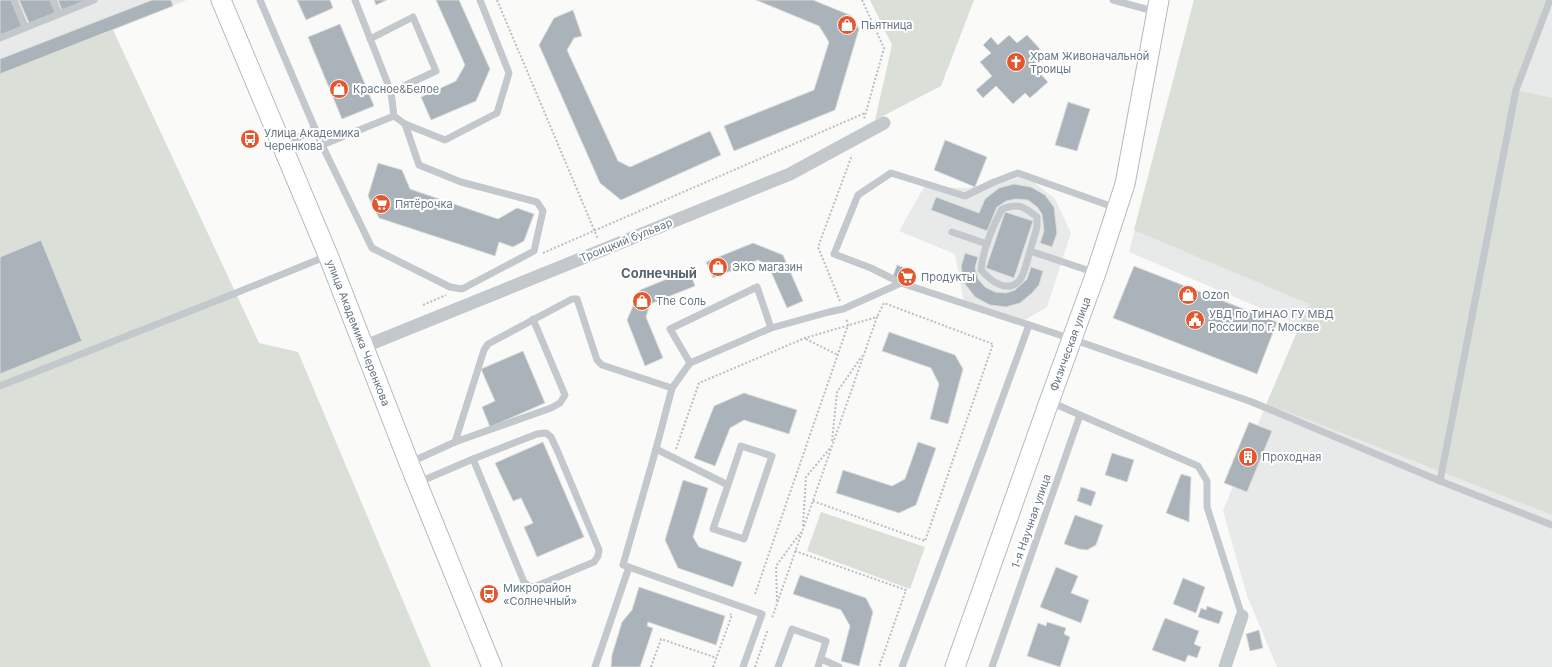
<svg xmlns="http://www.w3.org/2000/svg" width="1552" height="667" font-family="Inter,sans-serif">
	<style>
		.built { fill: #e8e9e9 }
		.green { fill: #dadfd7 }
		.building { fill: #aab3b9; stroke: #dcdcda }
		.lines { fill: none; stroke-linecap: round; stroke-linejoin: round }
		.secondary-casing { stroke: #b3babf; stroke-width: 21 }
		.path { stroke: #bbbfc2; stroke-width: 2; stroke-dasharray: 2 2; stroke-linecap: butt }
		.lane { stroke: #c3c8cc; stroke-width: 7 }
		.street { stroke: #c3c8cc; stroke-width: 13 }
		.secondary { stroke: #fff; stroke-width: 19 }
		.labels { text-anchor: middle; dominant-baseline: central; stroke-width: 4; stroke-linejoin: round; paint-order: stroke }
		.poi-label { font-size: 11px; fill: #657683; stroke: #fff; text-anchor: start }
		.street-label { font-size: 11px; fill: #657683; stroke: #fff }
		.quarter-label { font-size: 13px; font-weight: bold; fill: #57646e; stroke: #fff }
	</style>
	<rect width="100%" height="100%" fill="#fafaf8"/>
	<g class="built">
		<polygon points="0,0 187,0 0,74"/>
		<polygon points="1194,0 1552,0 1552,667 1277,667 1247,596 1223,511 1265,407 1269,400 1300,325 1129,252"/>
		<polygon points="1025,175 1055,199 1071,233 1047,307 1025,320 964,303 955,254 899,231 924,187 966,188 1008,181"/>
	</g>
	<g class="green">
		<polygon points="870,0 974,0 941,86 875,120 892,45"/>
		<polygon points="1194,0 1550,0 1516,90 1552,98 1552,515 1283,410 1265,407 1309,304 1134,230"/>
		<polygon points="113,30 259,343 298,352 431,667 0,667 0,74"/>
		<polygon points="821,512 925,547 910,589 807,551"/>
	</g>
	<g class="building">
		<polygon points="0,0 11,0 23,29 0,38"/>
		<polygon points="19,0 50,0 56,15 30,25"/>
		<polygon points="58,0 88,0 63,13"/>
		<polygon points="152,0 171,0 173,6 0,74 0,59"/>
		<polygon points="297,0 330,0 333,8 306,20"/>
		<polygon points="374,0 387,0 376,5"/>
		<polygon points="436,0 459,0 490,69 476,101 431,120 421,97 456,81 465,65"/>
		<polygon points="756,0 813,0 852,16 859,29 835,110 734,151 724,126 814,90 829,42 819,26"/>
		<polygon points="573,10 582,36 574,38 567,50 618,161 630,167 710,131 721,155 621,200 600,183 539,45 554,18"/>
		<polygon points="340,24 374,106 342,119 308,37"/>
		<polygon points="1009,35 1017,43 1027,35 1040,49 1031,57 1040,67 1037,70 1048,82 1030,98 1025,93 1013,104 996,86 983,98 976,90 992,76 980,62 991,53 983,45 991,37 998,45"/>
		<polygon points="1068,102 1090,109 1077,151 1055,145"/>
		<polygon points="945,140 987,157 975,187 934,170"/>
		<polygon points="378,163 402,170 410,189 498,219 517,208 534,214 524,241 513,247 499,242 495,256 379,218 368,196"/>
		<polygon points="1014,184 1031,187 1045,195 1054,207 1057,233 1052,247 1040,243 1044,231 1042,214 1037,207 1028,200 1016,199 1006,201 997,207 987,231 931,210 936,197 979,213 985,199 999,188"/>
		<polygon points="1005,212 1033,221 1014,278 986,268"/>
		<polygon points="41,240 82,341 0,374 0,257"/>
		<polygon points="753,243 783,255 803,301 787,308 768,265 758,260 713,278 706,262"/>
		<polygon points="965,253 978,257 975,268 978,279 985,287 995,292 1006,293 1015,290 1027,279 1031,267 1043,271 1039,285 1032,293 1020,303 1006,307 990,305 975,297 965,284 961,267"/>
		<polygon points="897,265 915,272 910,285 892,279"/>
		<polygon points="1134,266 1277,322 1257,374 1113,318"/>
		<polygon points="689,270 695,286 650,304 646,317 663,358 645,366 627,320 640,290"/>
		<polygon points="889,332 955,355 963,369 948,424 930,419 939,384 931,368 882,351"/>
		<polygon points="523,351 545,403 490,427 482,407 495,401 481,369"/>
		<polygon points="744,393 797,410 789,434 744,420 730,428 715,466 694,458 714,406"/>
		<polygon points="1249,422 1272,431 1247,492 1224,483"/>
		<polygon points="543,442 584,537 537,557 524,527 533,523 521,498 513,501 495,463"/>
		<polygon points="918,442 936,448 916,505 899,513 836,493 843,470 892,486 905,479"/>
		<polygon points="1112,453 1134,460 1127,482 1105,475"/>
		<polygon points="1181,474 1191,477 1189,522 1166,513"/>
		<polygon points="683,480 708,488 693,537 699,547 742,562 733,587 678,568 665,540"/>
		<polygon points="1081,487 1096,492 1091,506 1077,501"/>
		<polygon points="1075,515 1103,525 1096,545 1087,550 1079,549 1064,544"/>
		<polygon points="1056,567 1078,576 1071,593 1089,600 1081,623 1040,607"/>
		<polygon points="800,575 866,598 873,612 859,666 841,661 850,626 841,610 793,594"/>
		<polygon points="1183,578 1205,587 1196,613 1173,604"/>
		<polygon points="639,587 725,616 716,645 648,622 647,626 653,628 640,667 611,667 612,655 622,622 632,610"/>
		<polygon points="1207,606 1223,612 1219,624 1198,617 1201,608 1206,610"/>
		<polygon points="1165,618 1199,631 1194,644 1201,647 1197,658 1188,655 1185,662 1152,650"/>
		<polygon points="1047,622 1066,628 1064,634 1070,637 1060,667 1027,656 1038,623 1046,626"/>
		<polygon points="1259,630 1263,648 1250,651 1246,634"/>
	</g>
	<g class="lines">
		<g class="secondary-casing">
			<g id="secondary">
				<path id="s1" d="M 221,0 L 328,255 L 409,463 L 492,667"/>
				<path id="s2" d="M 955,667 L 1049,402 L 1096,273 L 1125,184 L 1159,0"/>
			</g>
		</g>
		<g class="path">
			<polyline points="497,0 598,239"/>
			<polyline points="862,0 884,48 864,119"/>
			<polyline points="543,253 865,113"/>
			<polyline points="840,301 818,247 852,155"/>
			<polyline points="423,305 446,295"/>
			<polyline points="806,339 838,355"/>
			<polyline points="832,441 837,392 862,356"/>
			<polyline points="676,449 699,383 805,338 877,317 772,618"/>
			<polyline points="813,501 925,541 993,344 884,303 877,317"/>
			<polyline points="803,526 806,477 831,447"/>
			<polyline points="795,551 906,590 879,667"/>
			<polyline points="755,594 848,325 846,318"/>
			<polyline points="777,601 776,566 801,532"/>
			<polyline points="651,667 661,639 717,658"/>
			<polyline points="713,667 732,615 730,614"/>
			<polyline points="755,667 768,629"/>
		</g>
		<g class="lane">
			<polyline points="14,0 25,27"/>
			<polyline points="53,0 59,14"/>
			<polyline points="260,0 322,145"/>
			<polyline points="355,0 391,92 394,116 405,124 419,165 461,182 537,202 543,211 534,251 462,289 450,287 372,248 322,145 394,116"/>
			<polyline points="1113,0 1157,12"/>
			<polyline points="0,38 94,0"/>
			<polyline points="370,39 413,17 436,71 391,92"/>
			<polyline points="405,124 445,140 497,113 509,73 480,0"/>
			<polyline points="283,145 315,129"/>
			<polyline points="952,232 987,244"/>
			<path d="M 1030,251 C 1027,260 1025,274 1019,281 C 1006,294 990,280 981,270 C 983,248 992,228 1002,209 C 1019,203 1023,206 1037,217 L 1037,227 L 1030,251 L 1096,273"/>
			<polyline points="901,283 871,268 834,254 858,195 891,173 965,196 994,182 1018,173 1116,208"/>
			<polyline points="533,319 565,395 560,403 551,408 455,442 484,350 488,344 572,299 577,299 597,360 602,365 672,388"/>
			<polyline points="690,363 670,329 757,287 771,328"/>
			<polyline points="0,386 231,295 327,256"/>
			<polyline points="1080,415 1198,466 1207,481 1207,507 1242,616"/>
			<polygon points="546,433 551,437 558,452 599,550 598,556 594,562 534,587 529,586 524,582 473,459 537,434"/>
			<polyline points="656,449 728,485 741,446 772,456 744,539 713,529 728,485"/>
			<polyline points="409,463 455,442"/>
			<polyline points="1440,481 1516,90 1550,0"/>
			<polyline points="417,483 473,459"/>
			<polyline points="821,659 839,667"/>
			<polyline points="595,667 629,567"/>
			<polyline points="743,667 762,614 623,565 656,449 672,388 690,363 771,328 829,312 843,309 901,283 1072,339 1252,402 1440,481 1552,525"/>
			<polyline points="778,667 792,629 826,641 818,667"/>
			<polyline points="902,667 983,451 1029,325"/>
			<polyline points="992,667 1080,415 1051,402"/>
		</g>
		<g class="street">
			<polyline points="363,347 790,174 884,123"/>
			<polyline points="1225,667 1242,616"/>
		</g>
		<use href="#secondary" class="secondary"/>
	</g>
	<defs>
		<g id="shop-disc" transform="scale(1)"><circle r="9.5" fill="#e4572e" stroke="#fff"/><path d="M-5-2.5h2.3a2.7 3.5 0 0 1 5.4 0H5L5.5 6h-11ZM-1.5-2.5h3a1.5 2.3 0 0 0-3 0Z" fill="#fff"/></g>
		<g id="church-disc" transform="scale(1)"><circle r="9.5" fill="#e4572e" stroke="#fff"/><path d="M-1.2-6h2.4v3.5h3.3v2.4h-3.3V6h-2.4V-.1h-3.3v-2.4h3.3Z" fill="#fff"/></g>
		<g id="bus-disc" transform="scale(1)"><circle r="9.5" fill="#e4572e" stroke="#fff"/><path d="M-5-6H5V4H4V6H2V4H-2V6H-4V4H-5ZM-3.5-4V0h7V-4ZM-3.5 1.2v1.5H-2V1.2ZM2 1.2v1.5H3.5V1.2Z" fill="#fff"/></g>
		<g id="supermarket-disc" transform="scale(1)"><circle r="9.5" fill="#e4572e" stroke="#fff"/><path d="M-6-5.5h2.5l.6 2H6L4.5 2H-2.5L-4.4-4H-6ZM-1.5 3.2a1.3 1.3 0 1 0 .1 0ZM3 3.2a1.3 1.3 0 1 0 .1 0Z" fill="#fff"/></g>
		<g id="civic-disc" transform="scale(1)"><circle r="9.5" fill="#e4572e" stroke="#fff"/><path d="M-.6-6.5H3V-4.5H.6V-3L4-1V1h2V6H-6V1h2V-1L-.6-3ZM-1.2 2.5V6h2.4V2.5Z" fill="#fff"/></g>
		<g id="building-disc" transform="scale(1)"><circle r="9.5" fill="#e4572e" stroke="#fff"/><path d="M-4-6H4V6H1V3H-1V6H-4ZM-2.5-4.3h1.7v1.8h-1.7ZM.8-4.3h1.7v1.8H.8ZM-2.5-1h1.7V.8h-1.7ZM.8-1h1.7V.8H.8Z" fill="#fff"/></g>
	</defs>
	<g fill-rule="evenodd">
		<use href="#shop-disc" x="847" y="25"/>
		<use href="#church-disc" x="1016" y="62"/>
		<use href="#shop-disc" x="339" y="89"/>
		<use href="#bus-disc" x="250" y="139"/>
		<use href="#supermarket-disc" x="381" y="204"/>
		<use href="#shop-disc" x="718" y="267"/>
		<use href="#supermarket-disc" x="907" y="277"/>
		<use href="#shop-disc" x="1188" y="295"/>
		<use href="#shop-disc" x="642" y="301"/>
		<use href="#civic-disc" x="1195" y="320"/>
		<use href="#building-disc" x="1248" y="457"/>
		<use href="#bus-disc" x="489" y="594"/>
	</g>
	<g class="labels">
		<g class="poi-label">
			<text x="861" y="25">Пьятница</text>
			<text x="1030" y="56">Храм Живоначальной<tspan x="1030" dy="13">Троицы</tspan></text>
			<text x="353" y="89">Красное&amp;Белое</text>
			<text x="264" y="133">Улица Академика<tspan x="264" dy="13">Черенкова</tspan></text>
			<text x="395" y="204">Пятёрочка</text>
			<text x="732" y="267">ЭКО магазин</text>
			<text x="921" y="277">Продукты</text>
			<text x="1202" y="295">Ozon</text>
			<text x="656" y="301">The Соль</text>
			<text x="1209" y="314">УВД по ТиНАО ГУ МВД<tspan x="1209" dy="13">России по г. Москве</tspan></text>
			<text x="1262" y="457">Проходная</text>
			<text x="503" y="588">Микрорайон<tspan x="503" dy="13">«Солнечный»</tspan></text>
		</g>
		<g class="street-label">
			<text transform="translate(626 240) rotate(-22)">Троицкий бульвар</text>
			<text stroke="none"><textPath href="#s1" startOffset="360">улица Академика Черенкова</textPath></text>
			<text stroke="none"><textPath href="#s2" startOffset="343">Физическая улица</textPath></text>
			<text transform="translate(1031 521) rotate(-71)">1-я Научная улица</text>
		</g>
		<g class="quarter-label">
			<text x="659" y="273">Солнечный</text>
		</g>
	</g>
</svg>
